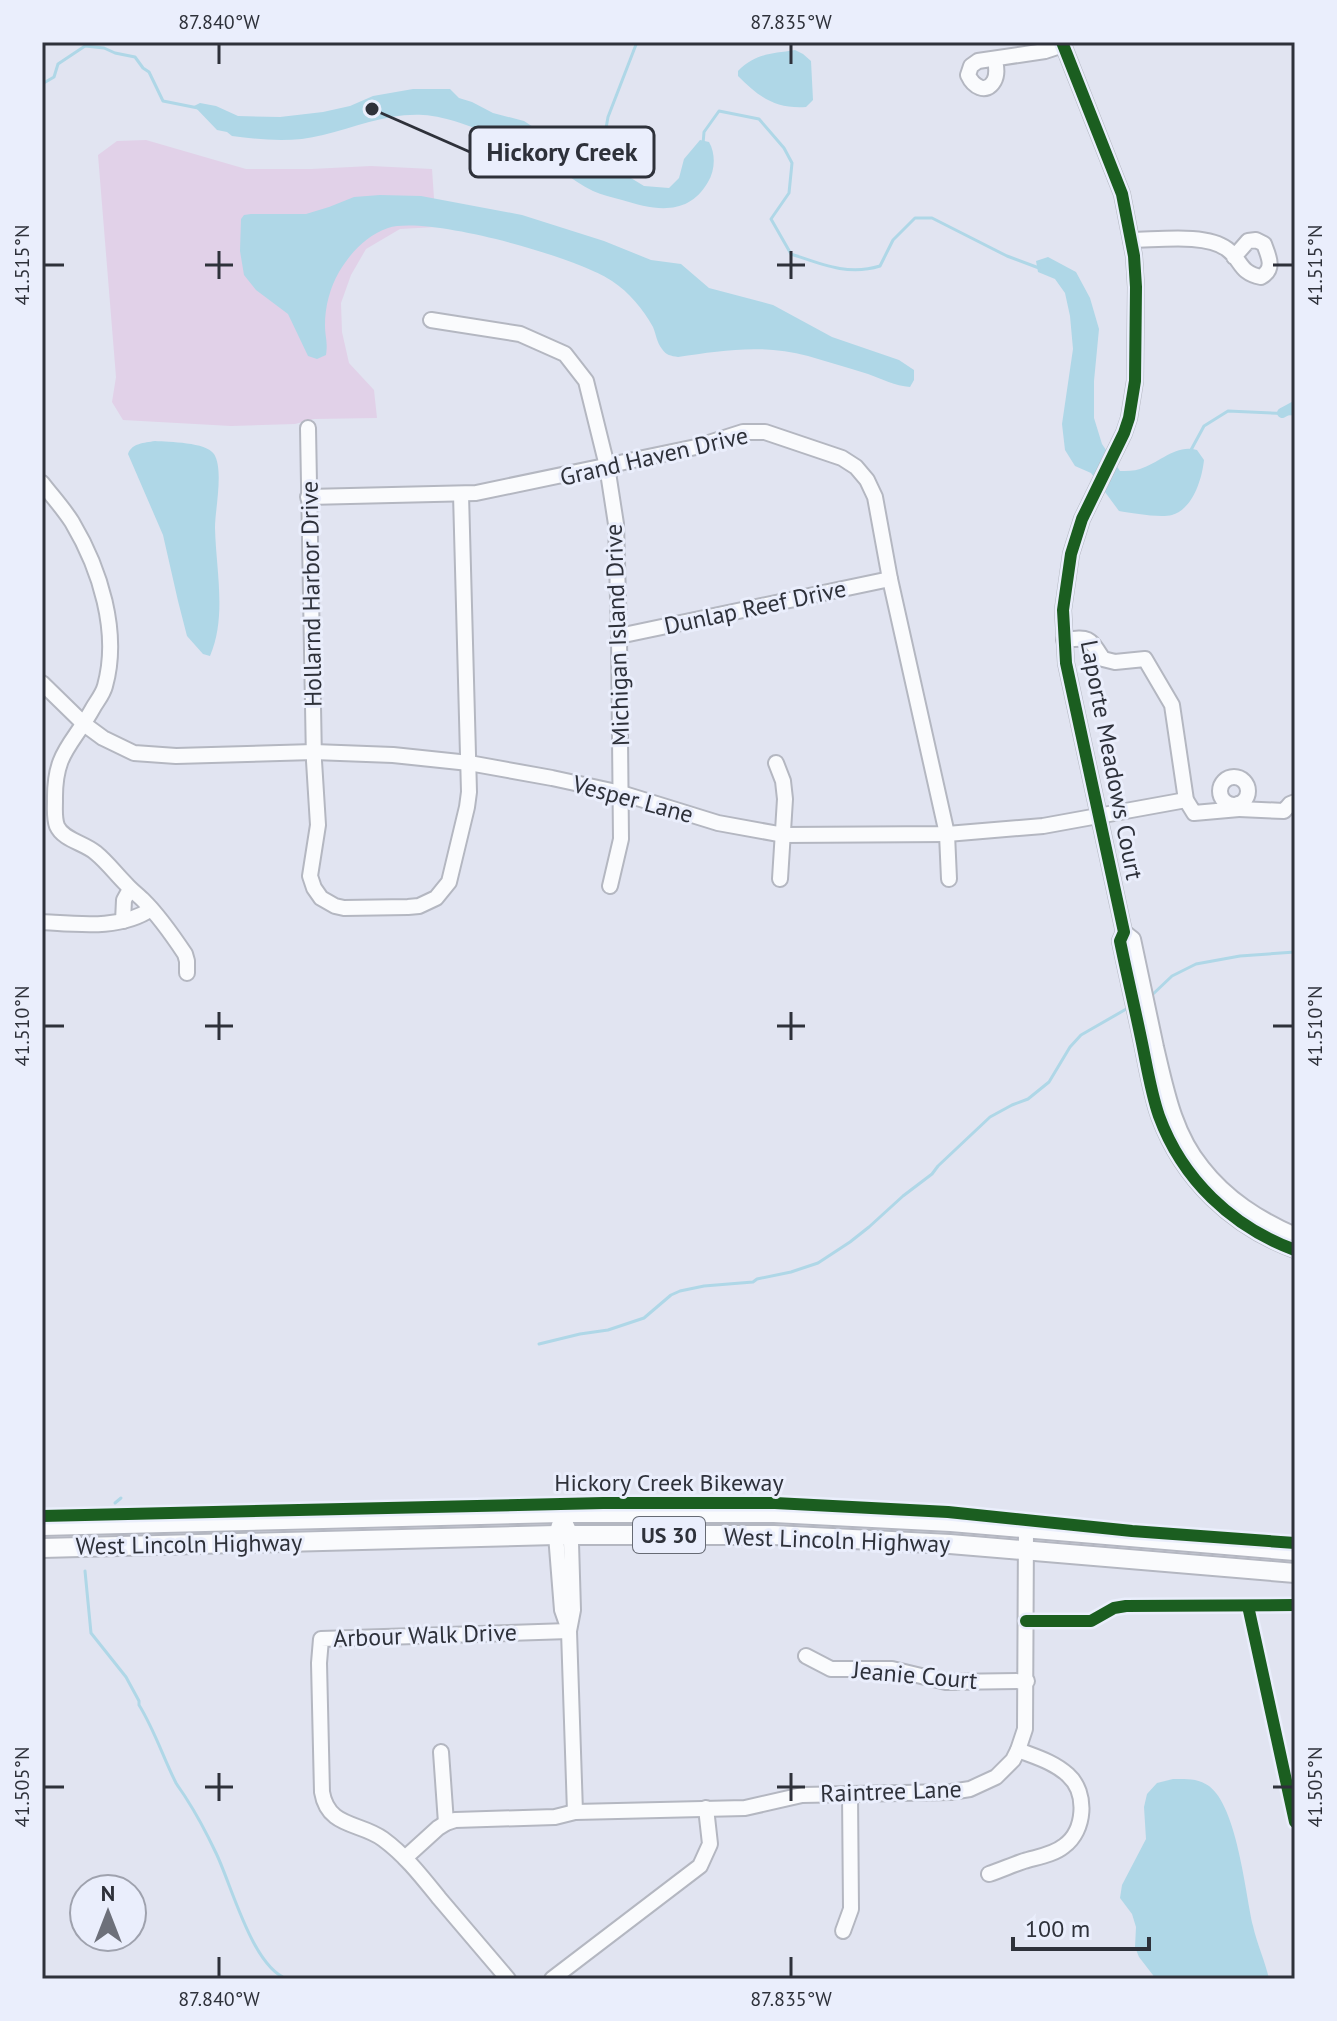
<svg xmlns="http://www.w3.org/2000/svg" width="1337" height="2021" font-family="'PT Sans',sans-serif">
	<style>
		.green { fill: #e1d1e8 }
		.water { fill: #afd7e7 }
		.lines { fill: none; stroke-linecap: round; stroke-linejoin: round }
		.stream { stroke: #afd7e7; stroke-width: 3 }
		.canal { stroke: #afd7e7; stroke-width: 10 }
		.minor-casing { stroke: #b4b7c1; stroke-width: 18 }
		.major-casing { stroke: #b4b7c1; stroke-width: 22 }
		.minor { stroke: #fafbfd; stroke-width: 14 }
		.major { stroke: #fafbfd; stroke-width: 18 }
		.cycleway-casing { stroke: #eaeefc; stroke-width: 17 }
		.cycleway { stroke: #1b5e20; stroke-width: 12 }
		.ticks { fill: none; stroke: #2e313a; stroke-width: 3 }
		.labels { text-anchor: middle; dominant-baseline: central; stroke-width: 6; stroke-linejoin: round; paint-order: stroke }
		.shield { fill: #eaeefc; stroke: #666a74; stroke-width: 2 }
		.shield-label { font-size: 22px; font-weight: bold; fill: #2e313a }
		.street-label { font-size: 24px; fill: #2e313a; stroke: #eaeefc }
		.leader { fill: none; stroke: #2e313a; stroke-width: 3 }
		.callout-dot { fill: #2e313a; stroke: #eaeefc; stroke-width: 3 }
		.callout { fill: #eaeefc; stroke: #2e313a; stroke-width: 3 }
		.callout-label { font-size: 26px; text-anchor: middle; font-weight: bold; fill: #2e313a }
		.neatline { fill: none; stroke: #2e313a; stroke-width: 3 }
		.ticks-label { font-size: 20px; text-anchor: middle; fill: #2e313a }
	</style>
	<rect width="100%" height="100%" fill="#e1e4f1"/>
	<polygon class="green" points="146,140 246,169 311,169 371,166 432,169 436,227 400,229 366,249 351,275 341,303 342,332 349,363 374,390 377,418 314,419 295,424 231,426 123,420 112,402 116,377 98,155 117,141"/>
	<g class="water">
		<path d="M 795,50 L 803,54 L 811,61 L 813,100 L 806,107 C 775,109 759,97 738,76 L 738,71 C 756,53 771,54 795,50 Z"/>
		<path d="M 413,89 L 450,89 L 459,98 L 472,102 L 493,113 L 524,121 L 544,134 L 581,149 L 603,161 L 644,186 L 669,188 L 679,178 L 684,159 L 700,140 L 709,142 C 716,154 715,171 708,182 C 688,217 654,210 622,200 C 612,197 602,195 593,191 C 571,181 554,162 532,152 C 504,140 453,116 423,115 C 388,113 356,127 323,135 C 292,143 263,140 232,136 L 227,132 L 217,130 L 194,106 L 200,103 L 216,106 L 238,116 L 280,117 L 323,112 L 350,106 L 373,96 Z"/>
		<path d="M 380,195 L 421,196 L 522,215 L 604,241 L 651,260 L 681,264 L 709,288 L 773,305 L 832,337 L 899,360 L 914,370 L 914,380 L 910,387 C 895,386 882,379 868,374 C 849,368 828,362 808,356 C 763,344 723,350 678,357 C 671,356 666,355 662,349 C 657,343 656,334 653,327 C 643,309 629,292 612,281 C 577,257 428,215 388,228 C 366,236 351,252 339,272 C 330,288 325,306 325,325 C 325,337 328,341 326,355 L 317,359 L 308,356 L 288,314 L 256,290 L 244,275 L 240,251 L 241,219 L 244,215 L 251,214 L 306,214 L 329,207 L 354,197 Z"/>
		<path d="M 1048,257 L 1076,272 L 1090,298 L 1099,329 L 1094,381 L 1094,418 L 1102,444 L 1120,471 C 1126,471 1134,471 1140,469 C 1160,463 1175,444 1197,450 L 1204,460 C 1202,479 1193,509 1172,515 C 1159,518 1132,513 1119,511 L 1091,473 L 1075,466 L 1065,450 L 1062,424 L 1073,349 L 1070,316 L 1065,293 L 1055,279 L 1038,272 L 1036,261 Z"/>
		<path d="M 155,441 C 169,442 206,442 214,454 C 224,470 215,509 215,528 C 216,570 227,616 210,656 L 203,654 L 187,636 L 178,601 L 163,535 L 128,454 C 132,443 144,443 155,441 Z"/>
		<path d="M 1173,1779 C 1185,1779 1198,1778 1209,1786 C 1237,1807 1245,1891 1253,1926 C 1257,1944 1265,1961 1269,1979 L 1156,1979 L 1139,1957 L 1135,1947 L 1136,1927 L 1132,1914 L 1120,1898 L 1122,1885 L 1146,1839 L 1144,1807 L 1147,1794 L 1157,1783 Z"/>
	</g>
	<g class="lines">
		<g class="stream">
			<polyline points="42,84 54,77 58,64 85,46 104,48 115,53 135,57 143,68 149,72 163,101 198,108"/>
			<path d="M 703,144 L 704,132 L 719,111 L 759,119 L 784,148 L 792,163 L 789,193 L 771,219 L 791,254 C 821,264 848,276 880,266 L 893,240 L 915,218 L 932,218 L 1007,256 L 1039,268"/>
			<polyline points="604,158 607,150 605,134 608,117 637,42"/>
			<polyline points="1191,450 1204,426 1228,411 1295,414"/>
			<polyline points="1152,995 1172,976 1196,964 1240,956 1295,952"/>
			<polyline points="539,1344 580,1334 608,1330 644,1318 671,1295 680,1291 704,1286 753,1282 757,1279 791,1272 818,1263 850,1242 869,1227 903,1196 932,1174 938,1166 990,1117 1012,1105 1028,1099 1049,1082 1070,1047 1081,1035 1128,1008"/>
			<polyline points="115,1503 121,1498"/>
			<path d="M 85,1571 L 91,1633 L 126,1677 L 139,1701 L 139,1705 C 154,1729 163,1757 176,1783 C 179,1788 183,1793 186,1798 C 197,1815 207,1834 216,1853 C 232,1886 252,1966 287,1979"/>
		</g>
		<polyline class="canal" points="1282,413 1295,406"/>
		<g class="minor-casing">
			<g id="minor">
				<path d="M 1062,42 L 1122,194 L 1134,256 L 1136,287 L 1135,381 L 1129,418 L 1124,433 L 1082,519 L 1071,554 L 1063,610 L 1066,663 L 1124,932 L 1120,941 C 1127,975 1135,1009 1142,1043 C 1147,1067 1151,1093 1159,1116 C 1182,1179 1232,1227 1295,1250"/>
				<path d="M 995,59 C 996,66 998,74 994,81 C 986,95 973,86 968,75 L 971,66 L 978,61 L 1045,51 L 1063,45"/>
				<path d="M 1131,240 C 1157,240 1206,233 1227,249 C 1242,260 1239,273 1261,277 C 1275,269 1269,257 1264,244 L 1256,240 L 1248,241 L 1234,257"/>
				<polyline points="431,320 520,334 565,354 586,381 607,466 616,524 619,636 621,839 610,886"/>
				<polyline points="308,428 314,761 318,825 310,876 314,888 321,898 335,906 344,908 408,907 419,906 436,898 449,882 467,807 469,792 461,494"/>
				<path d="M 42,483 C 52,496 63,508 72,522 C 100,569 120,632 105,686 C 103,694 97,701 93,708 C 72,746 54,752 55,801 C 55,809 54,818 57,826 C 63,840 85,843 96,853 C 107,862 116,874 126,884 C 131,890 138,895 144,901 C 159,916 173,936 185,954 L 187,961 L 187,973"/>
				<polyline points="308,497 476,493 696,447 743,432 765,432 842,458 856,467 867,480 875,497 890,579 947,834 949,879"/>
				<polyline points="619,636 890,579"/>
				<path d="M 1064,640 C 1090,637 1089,637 1103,659 L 1115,662 L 1145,659 L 1172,705 L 1186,800 L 1194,813 L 1239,809 L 1238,804"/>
				<polyline points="42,683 84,724 103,738 134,753 176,756 314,752 393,755 469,763 552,778 621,793 718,823 784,835 947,834 1043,826 1186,800"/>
				<polyline points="776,763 783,781 785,799 780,879"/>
				<circle cx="1234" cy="791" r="14"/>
				<polyline points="1239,809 1284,811 1290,804 1295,802"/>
				<polyline points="123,921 124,900 130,889"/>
				<path d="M 42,922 C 77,924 121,930 151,909"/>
				<path d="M 1124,932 L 1133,939 C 1141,975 1148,1011 1156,1047 C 1166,1089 1174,1133 1202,1167 C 1227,1199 1259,1219 1295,1235"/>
				<polyline points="561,1513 571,1535 571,1543 573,1610 569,1631 575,1812"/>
				<polyline points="559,1525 556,1535 562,1610 569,1630"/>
				<polyline points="806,1656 831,1669 892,1669 946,1682 1027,1681"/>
				<polyline points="441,1752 446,1823"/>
				<polyline points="405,1858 438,1828 446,1823 455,1820 555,1817 575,1812 745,1808 802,1795 951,1792 970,1789 996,1777 1013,1760 1018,1750 1025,1729 1026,1529"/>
				<path d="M 989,1874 C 1001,1870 1012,1865 1024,1861 C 1037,1857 1053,1855 1064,1846 C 1085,1831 1088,1793 1068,1775 C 1054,1762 1036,1757 1018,1750"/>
				<polyline points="843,1931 851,1909 850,1794"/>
				<path d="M 508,1979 C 485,1952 462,1925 439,1898 C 422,1877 405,1855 383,1839 C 360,1822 328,1828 322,1792 L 319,1663 L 321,1639 L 569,1631"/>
				<polyline points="552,1979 700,1866 710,1844 706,1808"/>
			</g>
		</g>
		<g class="major-casing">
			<g id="major">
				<polyline points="42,1526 561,1513 774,1513 951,1522 1295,1551"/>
				<polyline points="42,1548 556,1535 774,1535 950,1544 1295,1573"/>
			</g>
		</g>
		<use href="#minor" class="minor"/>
		<use href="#major" class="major"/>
		<g class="cycleway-casing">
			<g id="cycleway">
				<path d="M 1062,42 L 1122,194 L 1134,256 L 1136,287 L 1135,381 L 1129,418 L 1124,433 L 1082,519 L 1071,554 L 1063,610 L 1066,663 L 1124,932 L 1120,941 C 1127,975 1135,1009 1142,1043 C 1147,1067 1151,1093 1159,1116 C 1182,1179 1232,1227 1295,1250"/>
				<polyline points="42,1516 603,1503 775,1503 948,1512 1132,1531 1295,1543"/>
				<polyline points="1248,1606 1295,1822"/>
				<polyline points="1026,1621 1091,1621 1114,1608 1126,1606 1295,1605"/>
			</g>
		</g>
		<use href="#cycleway" class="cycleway"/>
	</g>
	<path class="ticks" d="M 219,44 L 219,64M 791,44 L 791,64M 219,251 L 219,279M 791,251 L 791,279M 44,265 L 64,265M 205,265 L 233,265M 777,265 L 805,265M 1273,265 L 1293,265M 219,1012 L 219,1040M 791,1012 L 791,1040M 44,1026 L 64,1026M 205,1026 L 233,1026M 777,1026 L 805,1026M 1273,1026 L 1293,1026M 219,1773 L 219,1801M 791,1773 L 791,1801M 44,1787 L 64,1787M 205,1787 L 233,1787M 777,1787 L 805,1787M 1273,1787 L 1293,1787M 219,1957 L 219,1977M 791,1957 L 791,1977"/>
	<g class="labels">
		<rect class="shield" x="633" y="1517" width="72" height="36" rx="6"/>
		<g class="shield-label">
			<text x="669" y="1535">US 30</text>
		</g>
		<g class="street-label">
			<text transform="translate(654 456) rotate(-13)">Grand Haven Drive</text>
			<text transform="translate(311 594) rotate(-91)">Hollarnd Harbor Drive</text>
			<text transform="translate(755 607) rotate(-12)">Dunlap Reef Drive</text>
			<text transform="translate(617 635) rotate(-92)">Michigan Island Drive</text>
			<text transform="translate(1112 760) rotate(79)">Laporte Meadows Court</text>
			<text transform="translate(633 799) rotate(15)">Vesper Lane</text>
			<text x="669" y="1482">Hickory Creek Bikeway</text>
			<text transform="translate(837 1540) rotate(2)">West Lincoln Highway</text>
			<text transform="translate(189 1544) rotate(-1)">West Lincoln Highway</text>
			<text transform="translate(425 1635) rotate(-2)">Arbour Walk Drive</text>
			<text transform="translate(915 1675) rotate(5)">Jeanie Court</text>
			<text transform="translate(891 1791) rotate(-2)">Raintree Lane</text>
		</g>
	</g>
	<path class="leader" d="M372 109L470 152"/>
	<circle class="callout-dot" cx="372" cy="109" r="8"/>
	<rect class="callout" x="470" y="127" width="184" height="50" rx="8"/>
	<g class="callout-label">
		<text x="562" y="161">Hickory Creek</text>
	</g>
	<rect width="1337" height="2021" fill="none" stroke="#eaeefc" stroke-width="88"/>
	<g transform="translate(108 1913)"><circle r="38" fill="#eaeefc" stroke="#9fa2ae" stroke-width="2"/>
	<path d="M0-6L14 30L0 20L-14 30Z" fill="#6d707a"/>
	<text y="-12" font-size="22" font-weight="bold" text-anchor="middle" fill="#2e313a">N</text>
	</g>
	<path d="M1013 1937v12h136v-12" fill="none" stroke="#2e313a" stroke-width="4"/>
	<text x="1025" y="1937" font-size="24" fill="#2e313a" stroke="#eaeefc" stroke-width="6" paint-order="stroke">100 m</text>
	<rect x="44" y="44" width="1249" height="1933" class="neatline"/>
	<g class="ticks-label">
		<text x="219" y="29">87.840°W</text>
		<text x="791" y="29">87.835°W</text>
		<text transform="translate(22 265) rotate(-90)" y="7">41.515°N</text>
		<text transform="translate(1315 265) rotate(-90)" y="7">41.515°N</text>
		<text transform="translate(22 1026) rotate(-90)" y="7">41.510°N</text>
		<text transform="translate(1315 1026) rotate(-90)" y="7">41.510°N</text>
		<text transform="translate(22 1787) rotate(-90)" y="7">41.505°N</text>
		<text transform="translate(1315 1787) rotate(-90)" y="7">41.505°N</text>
		<text x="219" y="2006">87.840°W</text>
		<text x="791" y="2006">87.835°W</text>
	</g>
</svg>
